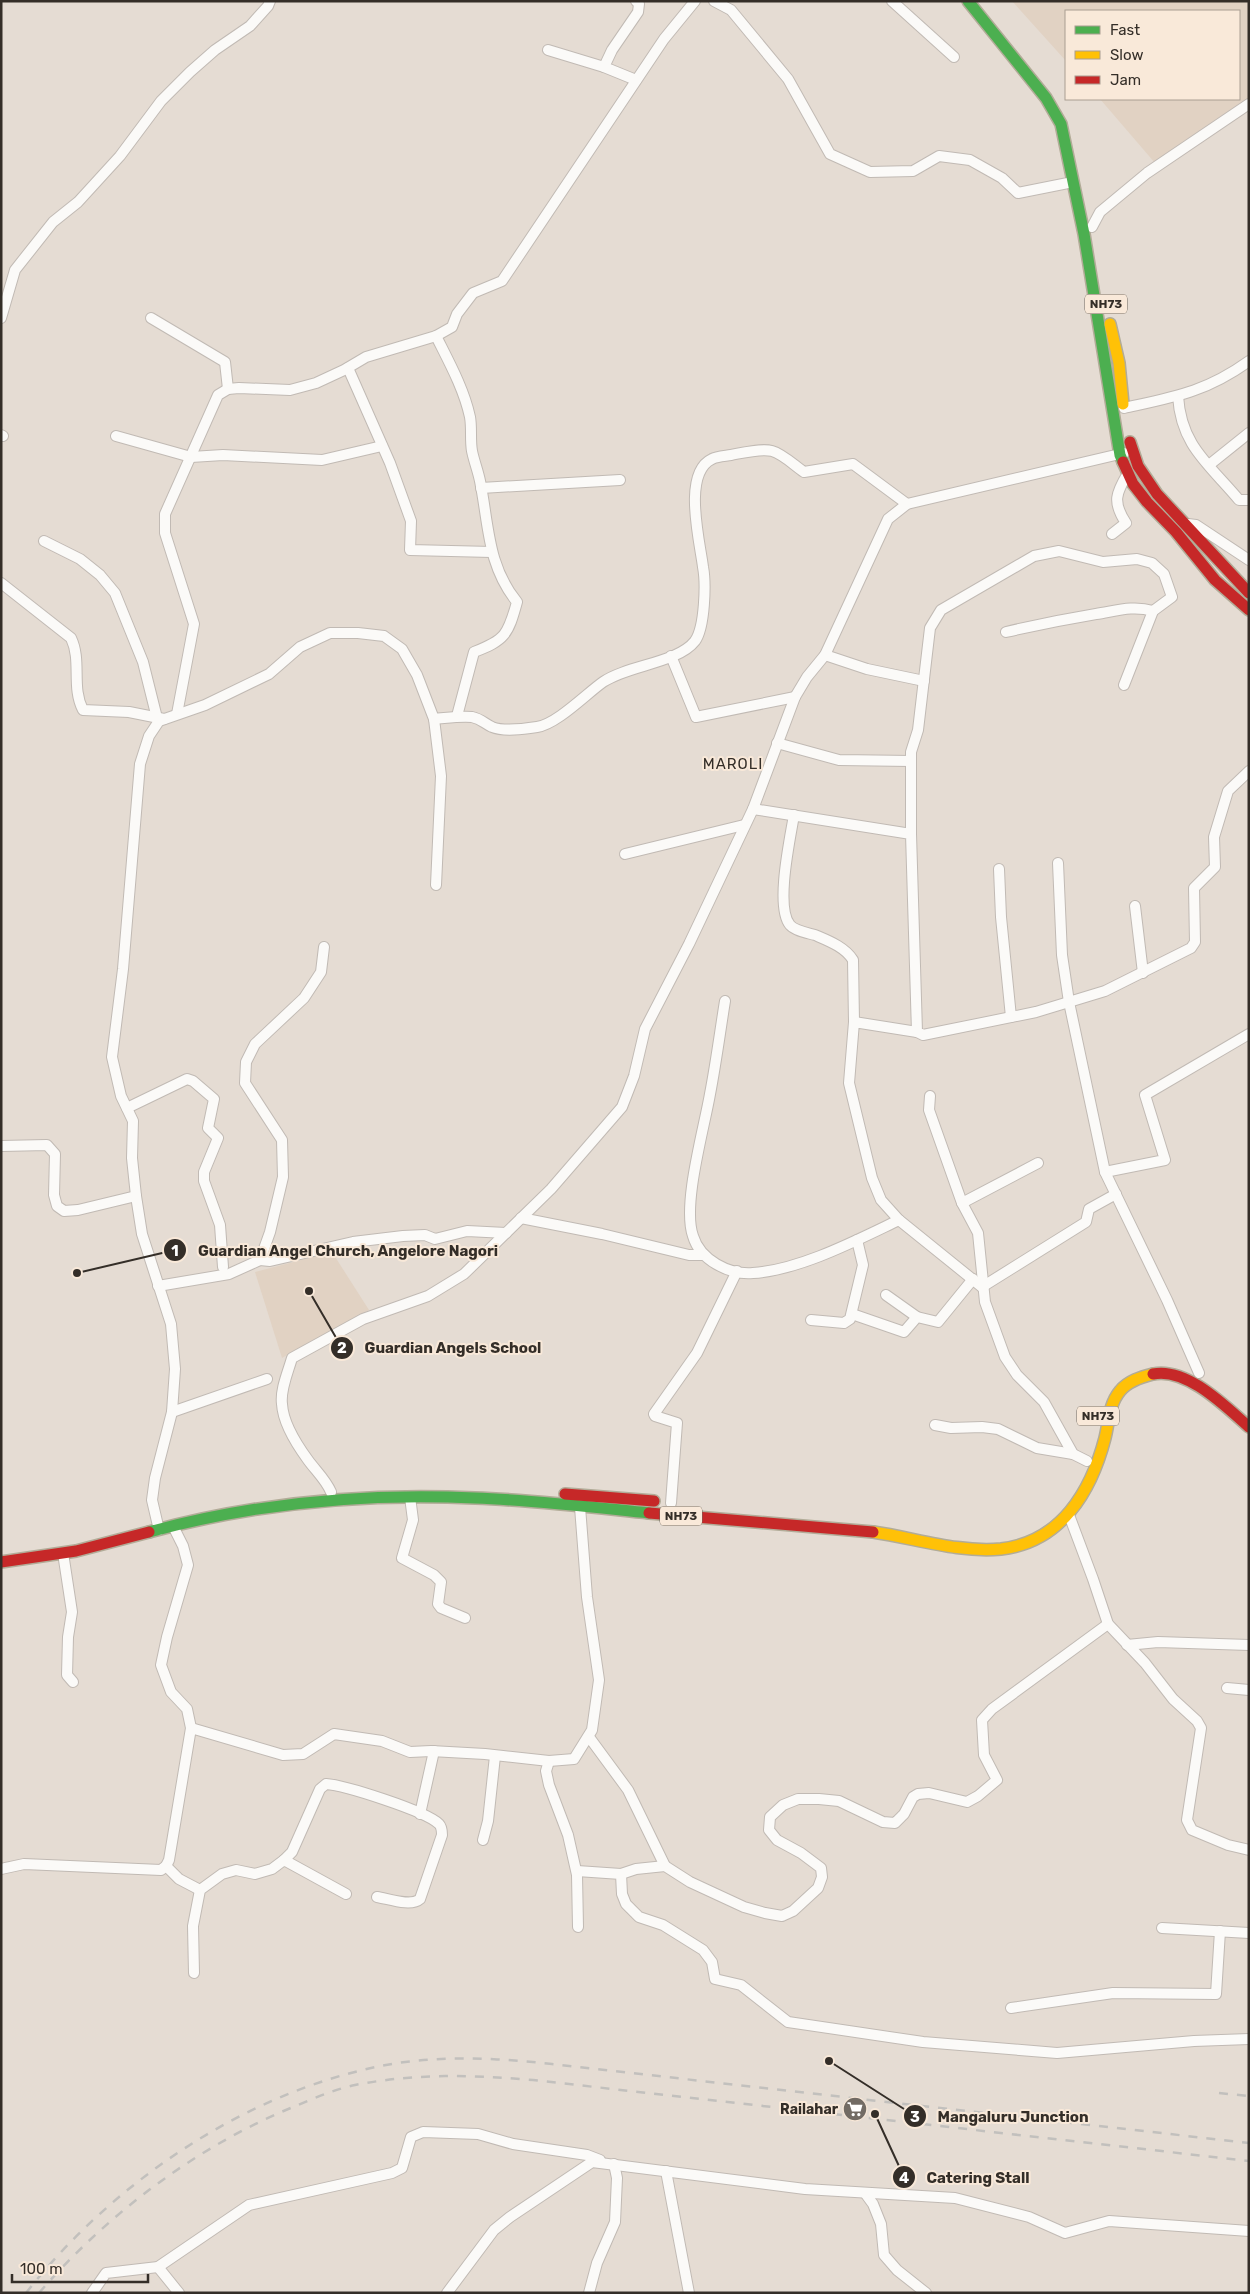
<svg xmlns="http://www.w3.org/2000/svg" width="1250" height="2294" font-family="Rubik,sans-serif">
	<style>
		.built { fill: #e1d2c3 }
		.lines { fill: none; stroke-linecap: round; stroke-linejoin: round }
		.street-casing { stroke: #c1bab4; stroke-width: 12 }
		.fast-casing { stroke: #b2ac98; stroke-width: 14 }
		.slow-casing { stroke: #b2ac98; stroke-width: 14 }
		.jam-casing { stroke: #b2ac98; stroke-width: 14 }
		.street { stroke: #fbfaf8; stroke-width: 10 }
		.fast { stroke: #4caf50; stroke-width: 11 }
		.slow { stroke: #ffc107; stroke-width: 11 }
		.jam { stroke: #c62828; stroke-width: 11 }
		.rail { stroke: #c2c0bd; stroke-width: 2.5; stroke-dasharray: 9 9; stroke-linecap: butt }
		.labels { text-anchor: middle; dominant-baseline: central; stroke-width: 4; stroke-linejoin: round; paint-order: stroke }
		.shield { fill: #f9e9d9; stroke: #6f665d; stroke-width: 1 }
		.shield-label { font-size: 12px; font-weight: bold; fill: #342e28 }
		.poi-label { font-size: 14px; font-weight: bold; fill: #342e28; stroke: #f9e9d9; text-anchor: end }
		.neighbourhood-label { font-size: 15px; letter-spacing: 1px; fill: #342e28; stroke: #f9e9d9 }
		.leader { fill: none; stroke: #342e28; stroke-width: 2 }
		.callout-dot { fill: #342e28; stroke: #f9e9d9; stroke-width: 2 }
		.mark-label { font-size: 15px; text-anchor: middle; font-weight: bold; fill: #fff }
		.callout-label { font-size: 15px; text-anchor: middle; font-weight: bold; fill: #342e28; stroke: #f9e9d9; stroke-width: 4; stroke-linejoin: round; paint-order: stroke }
	</style>
	<rect width="100%" height="100%" fill="#e5dcd3"/>
	<g class="built">
		<polygon points="1012,1 1249,1 1249,99 1155,163 1100,99 1239,99 1239,11 1066,11 1066,61"/>
		<polygon points="332,1252 369,1310 282,1358 255,1272"/>
	</g>
	<g class="lines">
		<g class="street-casing">
			<g id="street">
				<polyline points="636,1 639,4 638,12 612,50 604,67 636,80"/>
				<polyline points="714,1 731,10 788,79 830,154 870,172 913,171 939,156 970,160 1002,178 1018,193 1073,182"/>
				<polyline points="892,1 954,57"/>
				<polyline points="548,50 604,67"/>
				<polyline points="1092,227 1100,212 1147,173 1249,104"/>
				<polyline points="1,318 15,270 53,222 78,202 120,156 161,101 190,72 215,50 250,26 268,6 270,1"/>
				<polyline points="151,318 225,362 228,389"/>
				<path d="M 436,336 C 449,362 464,389 470,417 C 472,428 470,440 472,451 C 474,461 478,471 480,481 C 489,525 487,565 517,602 C 508,635 505,640 474,652 L 457,716"/>
				<polyline points="348,368 390,463 411,521 410,550 492,552"/>
				<path d="M 1178,396 C 1181,446 1209,464 1239,500 L 1249,500"/>
				<path d="M 1124,408 C 1174,397 1206,392 1249,361"/>
				<polyline points="1,435 3,436"/>
				<polyline points="116,436 191,457 223,455 322,460 382,446"/>
				<polyline points="1209,465 1249,433"/>
				<polyline points="481,488 620,480"/>
				<polyline points="1188,524 1196,525 1249,560"/>
				<path d="M 1112,534 L 1126,523 C 1112,502 1116,493 1128,473"/>
				<polyline points="44,541 80,559 100,575 115,593 143,662 157,718"/>
				<path d="M 1,583 L 71,638 C 82,661 71,687 83,710 L 129,712 L 164,719"/>
				<path d="M 1006,632 C 1036,625 1066,619 1096,614 C 1116,611 1133,605 1153,611"/>
				<polyline points="825,655 867,669 924,681"/>
				<polyline points="671,656 696,717 795,697"/>
				<polyline points="177,714 194,624 165,533 165,514 218,395 228,389 239,388 290,390 316,383 344,370 366,357 436,336 452,327 457,314 473,293 502,281 664,39 695,1"/>
				<path d="M 434,719 C 447,718 459,716 472,717 C 481,719 484,723 492,727 C 504,732 524,729 537,727 C 557,724 586,694 603,682 C 628,665 678,663 695,641 C 705,627 706,583 703,567 C 700,542 682,473 712,459 C 717,456 725,456 731,455 C 742,453 761,448 772,451 C 783,454 795,466 804,472 L 853,464 L 907,504"/>
				<polyline points="777,743 839,760 911,761"/>
				<polyline points="753,809 911,834 917,1032 923,1035 1036,1012 1105,991 1191,948 1195,942 1194,888 1215,867 1214,837 1228,791 1249,771"/>
				<path d="M 794,815 C 790,839 775,907 790,925 C 795,931 808,933 815,935 C 829,941 845,947 853,960 L 854,1022"/>
				<polyline points="911,834 911,752 918,730 930,628 941,610 1034,556 1059,551 1103,562 1137,559 1152,563 1164,574 1172,597 1153,611 1124,685"/>
				<polyline points="625,854 744,825"/>
				<polyline points="1058,863 1062,955 1069,1002 1105,1172 1167,1300 1199,1373"/>
				<polyline points="999,869 1001,917 1011,1017"/>
				<polyline points="1135,906 1143,973"/>
				<path d="M 725,1001 C 720,1032 716,1063 710,1094 C 704,1129 682,1205 693,1236 C 700,1260 729,1275 753,1273 C 800,1270 857,1240 899,1220"/>
				<polyline points="917,1032 854,1022 849,1083 872,1178 881,1200 899,1220 982,1287 1086,1222 1089,1209 1116,1194"/>
				<polyline points="930,1096 929,1110 962,1203 978,1233 985,1302 1005,1357 1017,1375 1044,1402 1073,1454 1087,1461"/>
				<polyline points="127,1108 187,1079 193,1081 214,1099 208,1128 218,1138 204,1172 204,1181 220,1225 223,1267"/>
				<polyline points="1,1146 47,1145 55,1154 54,1195 57,1206 64,1211 78,1210 136,1196"/>
				<polyline points="1105,1172 1165,1160 1145,1095 1249,1034"/>
				<polyline points="962,1203 1038,1163"/>
				<polyline points="521,1218 602,1234 689,1255 704,1255"/>
				<polyline points="260,1260 270,1261 353,1242 403,1236 425,1235 435,1239 467,1231 506,1233"/>
				<polyline points="158,1286 229,1274 260,1260 270,1232 283,1177 282,1140 245,1083 246,1062 255,1044 304,998 321,972 324,947"/>
				<polyline points="886,1295 917,1317"/>
				<polyline points="852,1314 904,1332 917,1317 938,1322 973,1279"/>
				<polyline points="811,1320 844,1323 850,1319 863,1265 857,1240"/>
				<polyline points="172,1412 267,1379"/>
				<polyline points="935,1425 951,1428 982,1427 998,1429 1037,1448 1073,1454"/>
				<path d="M 331,1492 C 326,1480 316,1471 308,1460 C 297,1445 283,1423 282,1404 C 280,1390 288,1372 292,1358 L 363,1319 L 428,1296 L 464,1274 L 551,1189 L 622,1107 L 634,1076 L 645,1029 L 689,944 L 753,809 L 795,697 L 807,677 L 825,655 L 888,519 L 907,504 L 1124,453"/>
				<polyline points="410,1497 413,1520 402,1558 434,1575 441,1582 438,1604 441,1608 465,1618"/>
				<polyline points="671,1503 677,1423 655,1416 654,1414 697,1353 737,1271"/>
				<polyline points="1069,1515 1093,1579 1108,1624 1145,1663 1173,1699 1197,1721 1201,1728 1187,1820 1192,1830 1228,1845 1249,1850"/>
				<polyline points="159,1530 152,1500 155,1478 172,1412 175,1369 171,1324 142,1234 136,1196 132,1158 133,1121 121,1096 112,1057 123,969 140,764 149,736 159,721 205,705 269,674 300,647 330,633 358,633 384,636 402,649 417,675 434,719 441,776 436,885"/>
				<polyline points="63,1553 72,1612 68,1637 67,1675 73,1682"/>
				<polyline points="1127,1645 1158,1642 1249,1645"/>
				<polyline points="1227,1688 1249,1690"/>
				<polyline points="191,1728 283,1755 303,1754 334,1734 382,1741 410,1752 431,1751 485,1754 549,1761 574,1759 592,1730 599,1680 587,1597 580,1507"/>
				<polyline points="589,1737 628,1790 665,1866"/>
				<polyline points="549,1761 546,1771 549,1785 568,1835 577,1875 578,1927"/>
				<polyline points="420,1814 434,1751"/>
				<polyline points="483,1840 488,1821 495,1756"/>
				<path d="M 284,1860 L 292,1852 L 320,1789 L 326,1784 C 344,1785 426,1811 439,1824 C 442,1827 442,1831 442,1835 L 420,1899 C 411,1907 389,1899 377,1897"/>
				<polyline points="166,1866 179,1879 200,1890"/>
				<polyline points="1,1869 24,1864 161,1870 166,1866 169,1860 191,1728 187,1709 171,1692 161,1665 167,1637 188,1565 183,1546 173,1526"/>
				<polyline points="577,1871 621,1874 622,1894 626,1904 639,1917 663,1925 703,1950 712,1962 715,1979 741,1985 788,2022 923,2042 1057,2053 1194,2041 1249,2039"/>
				<polyline points="621,1874 636,1869 665,1866 690,1882 744,1907 765,1913 782,1916 793,1911 818,1888 822,1877 821,1868 801,1853 777,1840 769,1830 770,1817 783,1805 798,1799 819,1799 839,1801 883,1822 895,1823 904,1814 913,1797 918,1794 929,1793 967,1802 978,1796 997,1780 984,1755 982,1720 992,1709 1108,1624"/>
				<polyline points="1162,1928 1249,1933"/>
				<polyline points="194,1973 193,1926 200,1890 222,1874 236,1870 255,1874 272,1869 284,1860 346,1894"/>
				<polyline points="1011,2008 1113,1993 1216,1994 1220,1931"/>
				<polyline points="666,2171 689,2293"/>
				<polyline points="865,2193 873,2204 881,2224 884,2255 897,2270 926,2293"/>
				<polyline points="158,2267 179,2293"/>
				<polyline points="92,2293 106,2273 158,2267 249,2205 392,2173 402,2168 411,2137 423,2132 478,2134 513,2144 587,2155 600,2160"/>
				<polyline points="447,2293 494,2230 510,2217 592,2162 805,2189 955,2198 1029,2217 1065,2233 1109,2221 1249,2231"/>
				<polyline points="589,2293 597,2263 615,2222 617,2178 614,2164"/>
			</g>
		</g>
		<g class="fast-casing">
			<g id="fast">
				<polyline points="968,1 1046,98 1061,124 1084,234 1120,455 1123,462"/>
				<path d="M 149,1532 C 255,1503 366,1493 475,1498 C 534,1500 591,1507 649,1513"/>
			</g>
		</g>
		<g class="slow-casing">
			<g id="slow">
				<polyline points="1110,324 1119,363 1123,404"/>
				<path d="M 873,1532 C 915,1538 958,1553 1001,1549 C 1061,1542 1091,1492 1105,1438 C 1109,1422 1109,1404 1120,1391 C 1128,1381 1141,1377 1153,1374"/>
			</g>
		</g>
		<g class="jam-casing">
			<g id="jam">
				<polyline points="1130,442 1138,466 1157,494 1249,593"/>
				<polyline points="1123,462 1133,484 1147,502 1176,532 1215,580 1249,610"/>
				<path d="M 1153,1374 C 1187,1367 1226,1407 1249,1427"/>
				<polyline points="565,1494 654,1501"/>
				<polyline points="649,1513 873,1532"/>
				<polyline points="1,1562 76,1551 149,1532"/>
			</g>
		</g>
		<use href="#street" class="street"/>
		<use href="#fast" class="fast"/>
		<use href="#slow" class="slow"/>
		<use href="#jam" class="jam"/>
		<g class="rail">
			<polyline points="1219,2093 1249,2096"/>
			<path d="M 26,2293 C 113,2182 247,2091 386,2065 C 441,2055 497,2058 552,2064 L 1249,2143"/>
			<path d="M 39,2293 C 108,2213 200,2144 298,2105 C 317,2097 336,2089 355,2085 C 417,2073 471,2075 533,2080 L 1249,2161"/>
		</g>
	</g>
	<defs>
		<g id="supermarket-disc" transform="scale(1.25)"><circle r="9.5" fill="#726b64" stroke="#f9e9d9"/><path d="M-6-5.5h2.5l.6 2H6L4.5 2H-2.5L-4.4-4H-6ZM-1.5 3.2a1.3 1.3 0 1 0 .1 0ZM3 3.2a1.3 1.3 0 1 0 .1 0Z" fill="#fff"/></g>
	</defs>
	<g fill-rule="evenodd">
		<use href="#supermarket-disc" x="855" y="2109"/>
	</g>
	<g class="labels">
		<g class="shield">
			<rect x="1085" y="294.5" width="42" height="19" rx="4"/>
			<rect x="1077" y="1406.5" width="42" height="19" rx="4"/>
			<rect x="660" y="1506.5" width="42" height="19" rx="4"/>
		</g>
		<g class="shield-label">
			<text x="1106" y="304">NH73</text>
			<text x="1098" y="1416">NH73</text>
			<text x="681" y="1516">NH73</text>
		</g>
		<g class="poi-label">
			<text x="838" y="2109">Railahar</text>
		</g>
		<g class="neighbourhood-label">
			<text x="733" y="764">MAROLI</text>
		</g>
	</g>
	<path class="leader" d="M77 1273L175 1250M309 1291L342 1348M829 2061L915 2116M875 2114L904 2177"/>
	<g class="callout-dot">
		<circle cx="77" cy="1273" r="5"/>
		<circle cx="309" cy="1291" r="5"/>
		<circle cx="829" cy="2061" r="5"/>
		<circle cx="875" cy="2114" r="5"/>
		<circle cx="175" cy="1250" r="12"/>
		<circle cx="342" cy="1348" r="12"/>
		<circle cx="915" cy="2116" r="12"/>
		<circle cx="904" cy="2177" r="12"/>
	</g>
	<g class="mark-label">
		<text x="175" y="1256">1</text>
		<text x="342" y="1353">2</text>
		<text x="915" y="2122">3</text>
		<text x="904" y="2183">4</text>
	</g>
	<g class="callout-label">
		<text x="348" y="1256">Guardian Angel Church, Angelore Nagori</text>
		<text x="453" y="1353">Guardian Angels School</text>
		<text x="1013" y="2122">Mangaluru Junction</text>
		<text x="978" y="2183">Catering Stall</text>
	</g>
	<rect width="1250" height="2294" fill="none" stroke="#342e28" stroke-width="5"/>
	<rect x="1065" y="10" width="175" height="90" fill="#f9e9d9" stroke="#aa9e92"/>
	<rect x="1075" y="26" width="25" height="8" fill="#4caf50" stroke="#aa9e92"/>
	<text x="1110" y="35" font-size="15" fill="#342e28">Fast</text>
	<rect x="1075" y="51" width="25" height="8" fill="#ffc107" stroke="#aa9e92"/>
	<text x="1110" y="60" font-size="15" fill="#342e28">Slow</text>
	<rect x="1075" y="76" width="25" height="8" fill="#c62828" stroke="#aa9e92"/>
	<text x="1110" y="85" font-size="15" fill="#342e28">Jam</text>
	<path d="M12 2274v8h136v-8" fill="none" stroke="#342e28" stroke-width="2.5"/>
	<text x="20" y="2274" font-size="15" fill="#342e28" stroke="#f9e9d9" stroke-width="4" paint-order="stroke">100 m</text>
</svg>
